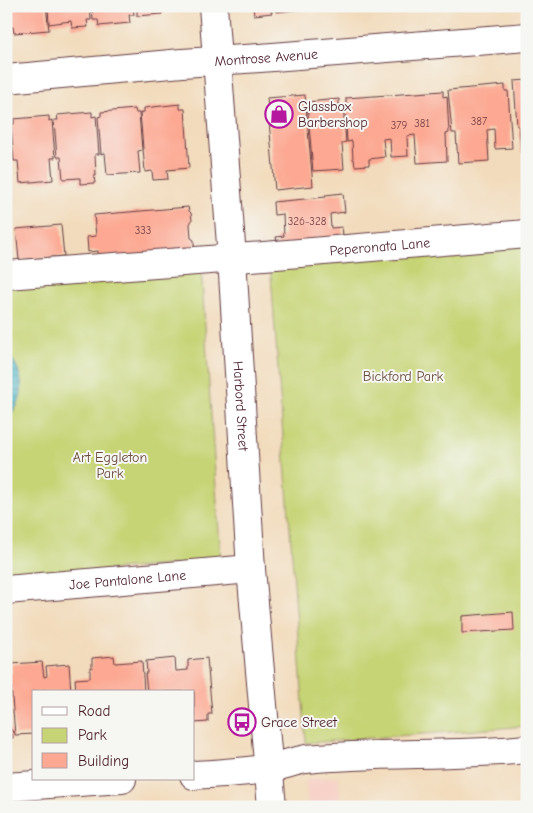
<svg xmlns="http://www.w3.org/2000/svg" width="533" height="813" font-family="'Comic Neue',sans-serif">
	<style>
		.built { fill: #f7d1c7 }
		.green { fill: #c6d475; stroke: #887a50 }
		.water { fill: url(#water-rules); stroke: #4a6a78 }
		.building { fill: #fca892 }
		.lines { fill: none; stroke-linecap: round; stroke-linejoin: round }
		.minor-casing { stroke: #633b41; stroke-width: 30 }
		.minor { stroke: #fff; stroke-width: 28 }
		.labels { text-anchor: middle; dominant-baseline: central; stroke-width: 4; stroke-linejoin: round; paint-order: stroke }
		.number-label { font-size: 11px; fill: #764145 }
		.street-label { font-size: 14px; fill: #4a1f2b; stroke: #f6f6f2 }
		.poi-label { font-size: 14px; fill: #4a1f2b; stroke: #f6f6f2; text-anchor: start }
		.park-label { font-size: 14px; fill: #694c3e; stroke: #f6f6f2 }
	</style>
	<defs>
		<pattern id="water-rules" width="6" height="5" patternUnits="userSpaceOnUse" patternTransform="scale(1.25)"><rect width="6" height="5" fill="#49b4c5"/><path d="M0 2.5h6" fill="none" stroke="#3f92a0"/></pattern>
	</defs>
	<rect width="100%" height="100%" fill="#f6f6f2"/>
	<filter id="ink" filterUnits="userSpaceOnUse"><feTurbulence type="fractalNoise" baseFrequency=".02" numOctaves="2"/><feDisplacementMap in="SourceGraphic" scale="10" xChannelSelector="R" yChannelSelector="G"/><feConvolveMatrix kernelMatrix="1 2 1 2 8 2 1 2 1" color-interpolation-filters="sRGB"/></filter>
	<filter id="wash" filterUnits="userSpaceOnUse"><feTurbulence type="fractalNoise" baseFrequency=".0096" numOctaves="4" result="noise"/><feDisplacementMap in="SourceGraphic" scale="20" xChannelSelector="R" yChannelSelector="G"/><feGaussianBlur stdDeviation="1.12" result="paint"/><feColorMatrix in="noise" values="0 0 0 0 0 0 0 0 0 0 0 0 0 0 0 0 0 1.4 0 .05"/><feComposite in="paint" operator="in"/></filter>
	<g filter="url(#wash)">
		<rect width="100%" height="100%" fill="#f2dbbc"/>
		<polygon class="built" points="338,777 341,807 308,807 306,779"/>
		<g class="green">
			<polygon points="527,241 527,726 306,743 270,262"/>
			<polygon points="201,267 221,561 6,578 6,285"/>
		</g>
		<path class="water" d="M 6,353 C 20,364 25,386 19,402 C 16,409 11,414 6,419 Z"/>
		<g id="blocks">
			<g class="building">
				<polygon points="6,6 46,6 49,30 14,33 13,27 7,28"/>
				<polygon points="48,6 90,6 91,20 87,20 88,27 72,28 71,21 49,24"/>
				<polygon points="92,6 133,6 134,15 129,15 130,23 99,26 98,20 93,20"/>
				<polygon points="137,6 161,6 162,14 137,16"/>
				<polygon points="253,6 271,6 272,13 254,15"/>
				<polygon points="275,6 315,6 315,8 276,12"/>
				<polygon points="527,80 527,153 521,153 519,126 517,126 514,81"/>
				<polygon points="505,85 505,91 508,91 512,148 495,149 494,129 487,130 489,161 458,163 456,133 452,133 448,90"/>
				<polygon points="443,91 443,97 447,96 449,133 446,134 447,161 417,163 415,135 407,136 408,156 391,157 390,138 383,139 385,157 369,159 369,165 355,166 354,159 353,159 352,141 347,142 345,106 346,106 346,98"/>
				<polygon points="305,95 313,186 275,190 267,98"/>
				<polygon points="339,99 339,105 343,105 346,142 342,143 344,169 313,171 307,102"/>
				<polygon points="180,104 180,109 185,109 189,168 167,170 168,179 153,180 152,171 145,172 140,113 144,112 144,108"/>
				<polygon points="135,109 136,113 139,113 142,150 138,151 140,173 107,175 105,153 101,154 98,117 101,116 101,112"/>
				<polygon points="92,112 92,117 96,116 99,154 95,154 96,176 94,176 95,183 80,184 80,178 63,179 61,157 57,157 54,120 58,120 57,115"/>
				<polygon points="49,116 49,121 52,120 55,158 51,158 53,180 20,183 18,161 14,161 11,124 14,124 14,119"/>
				<polygon points="6,124 10,124 13,161 9,161 11,183 6,183"/>
				<polygon points="343,193 345,212 330,214 331,228 342,227 344,243 278,249 276,237 284,236 283,214 274,215 273,202 326,197 325,195"/>
				<polygon points="188,207 189,211 191,213 192,220 190,224 191,238 194,240 194,247 192,250 99,262 98,251 88,252 87,237 96,236 94,215"/>
				<polygon points="61,225 64,256 19,260 16,229"/>
				<polygon points="513,612 514,630 462,633 462,616"/>
				<polygon points="114,656 115,663 142,661 144,692 76,692 75,679 90,678 90,668 92,668 92,658"/>
				<polygon points="175,658 176,671 188,670 188,660 207,658 212,714 208,714 208,722 194,723 194,692 147,692 145,673 147,673 146,661"/>
				<polygon points="42,662 44,677 47,676 46,666 69,664 71,692 34,692 34,734 15,735 10,673 12,673 11,664"/>
				<polygon points="6,700 8,700 10,730 12,730 13,738 6,739"/>
			</g>
		</g>
	</g>
	<g filter="url(#ink)">
		<use href="#blocks" fill-opacity="0" stroke="#633b41" stroke-width="1"/>
		<g class="lines">
			<g class="minor-casing">
				<g id="minor">
					<path id="s1" d="M 213,6 L 232,258 L 251,569 L 272,807"/>
					<path id="s2" d="M 6,79 L 182,63 L 260,58 L 527,37"/>
					<path id="s3" d="M 6,275 L 264,256 L 527,234"/>
					<path id="s4" d="M 6,590 L 251,569"/>
					<path d="M 194,775 C 219,773 245,773 269,768 C 282,766 294,761 306,759 C 380,752 454,756 527,749"/>
					<polyline points="6,787 122,779"/>
				</g>
			</g>
			<use href="#minor" class="minor"/>
		</g>
	</g>
	<defs>
		<g id="shop-ring" transform="scale(1.4375)"><circle r="9.5" fill="#f6f6f2" stroke="#b5179e" stroke-width="1.5"/><path d="M-5-2.5h2.3a2.7 3.5 0 0 1 5.4 0H5L5.5 6h-11ZM-1.5-2.5h3a1.5 2.3 0 0 0-3 0Z" fill="#b5179e"/></g>
		<g id="bus-ring" transform="scale(1.4375)"><circle r="9.5" fill="#f6f6f2" stroke="#b5179e" stroke-width="1.5"/><path d="M-5-6H5V4H4V6H2V4H-2V6H-4V4H-5ZM-3.5-4V0h7V-4ZM-3.5 1.2v1.5H-2V1.2ZM2 1.2v1.5H3.5V1.2Z" fill="#b5179e"/></g>
	</defs>
	<g fill-rule="evenodd">
		<use href="#shop-ring" x="279" y="114"/>
		<use href="#bus-ring" x="242" y="722"/>
	</g>
	<g class="labels">
		<g class="number-label">
			<text x="479" y="121">387</text>
			<text x="422" y="123">381</text>
			<text x="399" y="125">379</text>
			<text x="307" y="221">326-328</text>
			<text x="143" y="230">333</text>
		</g>
		<g class="street-label">
			<text stroke="none"><textPath href="#s2" startOffset="261">Montrose Avenue</textPath></text>
			<text stroke="none"><textPath href="#s3" startOffset="375">Peperonata Lane</textPath></text>
			<text stroke="none"><textPath href="#s1" startOffset="401">Harbord Street</textPath></text>
			<text stroke="none"><textPath href="#s4" startOffset="122">Joe Pantalone Lane</textPath></text>
		</g>
		<g class="poi-label">
			<text x="298" y="106">Glassbox<tspan x="298" dy="16">Barbershop</tspan></text>
			<text x="261" y="722">Grace Street</text>
		</g>
		<g class="park-label">
			<text x="403" y="376">Bickford Park</text>
			<text x="110" y="457">Art Eggleton<tspan x="110" dy="16">Park</tspan></text>
		</g>
	</g>
	<rect width="533" height="813" fill="none" stroke="#f6f6f2" stroke-width="25"/>
	<rect x="32" y="690" width="162" height="90" fill="#f6f6f2" stroke="#b1a0a2"/>
	<rect x="42" y="707" width="25" height="8" fill="#ffffff" stroke="#b1a0a2"/>
	<text x="78" y="716" font-size="15" fill="#4a1f2b">Road</text>
	<rect x="42" y="728" width="25" height="15" fill="#c6d475" stroke="#b1a0a2"/>
	<text x="78" y="740" font-size="15" fill="#4a1f2b">Park</text>
	<rect x="42" y="753" width="25" height="15" fill="#fca892" stroke="#b1a0a2"/>
	<text x="78" y="766" font-size="15" fill="#4a1f2b">Building</text>
</svg>
